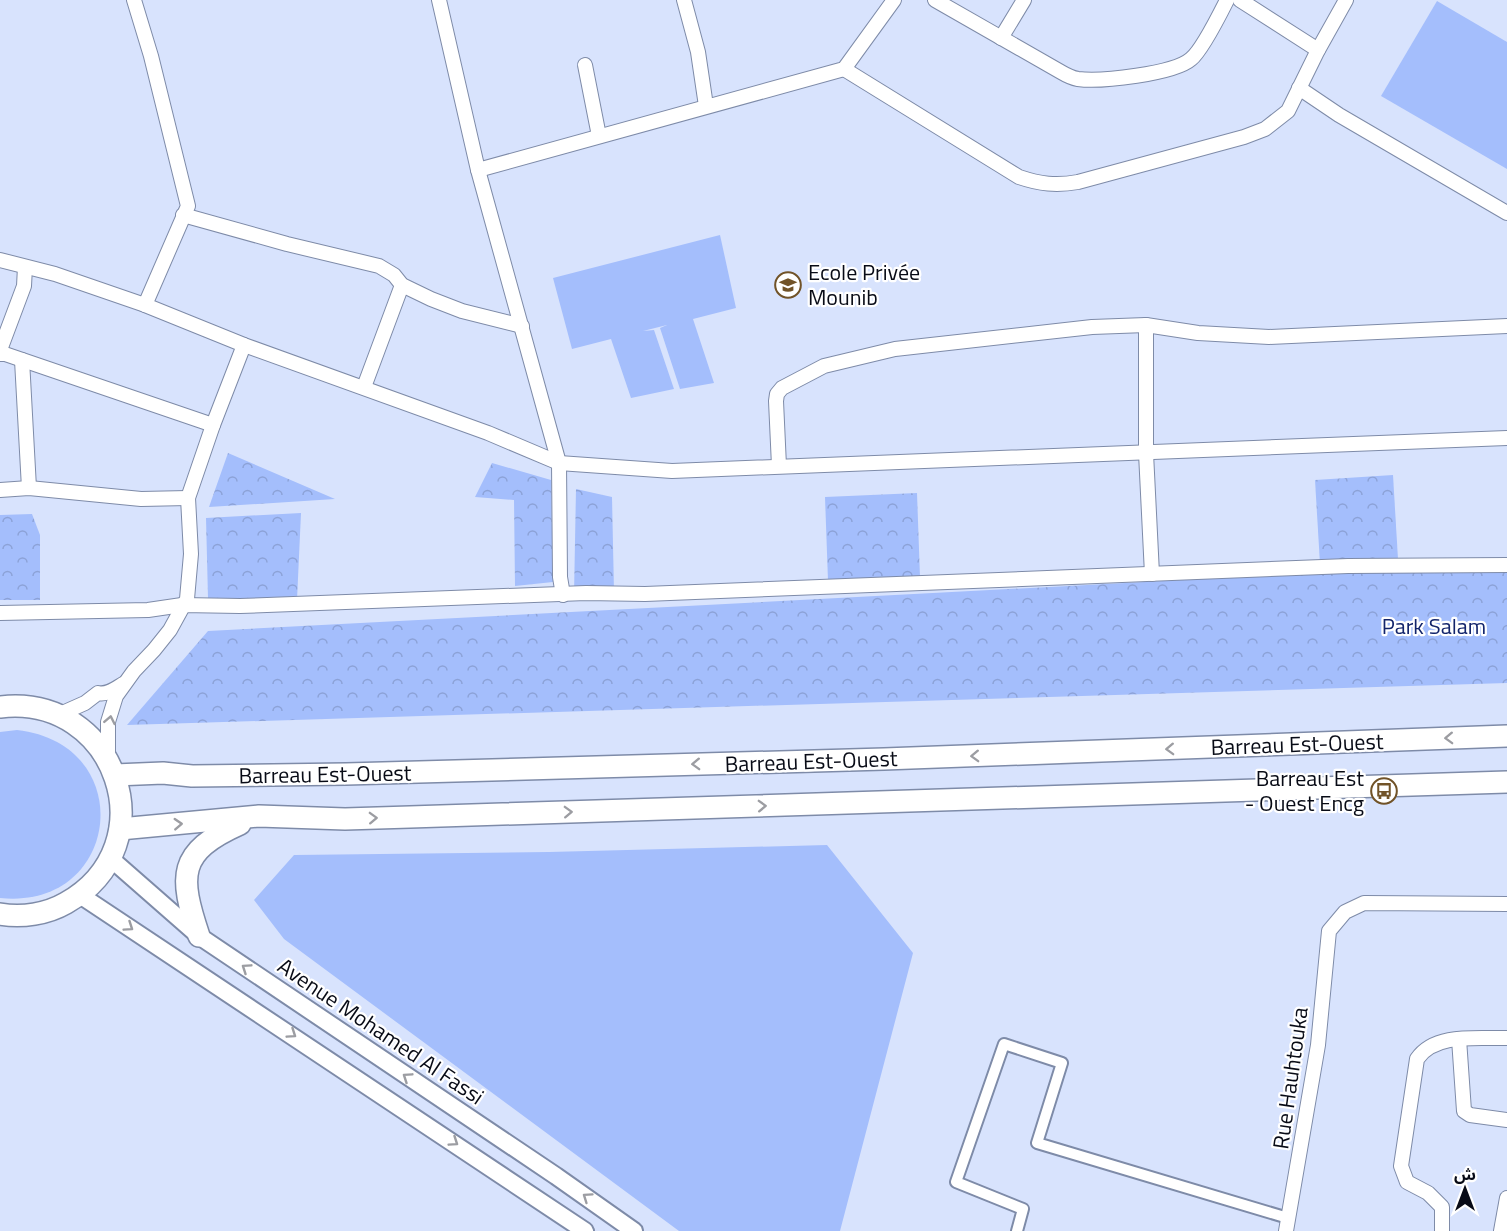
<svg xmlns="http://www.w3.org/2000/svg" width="1507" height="1231" font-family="'Titillium Web','Noto Sans Arabic',sans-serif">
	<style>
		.green { fill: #a4befc }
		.park { fill: url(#park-crowns) }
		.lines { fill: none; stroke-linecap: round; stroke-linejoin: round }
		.pedestrian-casing { stroke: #7e8ba8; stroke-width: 14 }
		.minor-casing { stroke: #7e8ba8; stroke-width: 16 }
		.tertiary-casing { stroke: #7e8ba8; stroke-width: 20 }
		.primary-casing { stroke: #7e8ba8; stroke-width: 24 }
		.pedestrian { stroke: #fff; stroke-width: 10 }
		.minor { stroke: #fff; stroke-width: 14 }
		.tertiary { stroke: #fff; stroke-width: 16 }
		.primary { stroke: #fff; stroke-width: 21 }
		.oneway { stroke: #9c9da2 }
		.labels { text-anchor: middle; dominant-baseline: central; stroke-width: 4.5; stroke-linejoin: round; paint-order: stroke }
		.poi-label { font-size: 22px; fill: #080b16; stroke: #fff; text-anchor: start }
		.park-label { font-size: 22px; fill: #12246b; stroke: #fff }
		.street-label { font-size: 22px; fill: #080b16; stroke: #fff }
	</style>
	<defs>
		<pattern id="park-crowns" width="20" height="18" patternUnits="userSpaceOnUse" patternTransform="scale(1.5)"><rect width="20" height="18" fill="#a4befc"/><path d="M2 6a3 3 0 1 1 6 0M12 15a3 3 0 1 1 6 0" fill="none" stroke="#8ca2d7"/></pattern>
	</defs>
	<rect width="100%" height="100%" fill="#d8e3fd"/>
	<g class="green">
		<polygon points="1437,1 1507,42 1507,169 1381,96"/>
		<polygon points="720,235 736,308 693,319 714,383 680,389 660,328 667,325 643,331 654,330 674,389 631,398 611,339 572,349 553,278"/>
		<path d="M 17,730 C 140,744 121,911 0,898 L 0,732 Z"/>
		<polygon points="827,845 913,953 840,1231 679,1231 284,939 254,900 294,855 549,852"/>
	</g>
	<g class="park">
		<polygon points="228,453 335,499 209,507"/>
		<polygon points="492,463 551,480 553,582 515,586 514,500 475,497"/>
		<polygon points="1393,475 1398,559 1320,564 1315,480"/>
		<polygon points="576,489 612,497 614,592 574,595"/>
		<polygon points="917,493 920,577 828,581 825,497"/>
		<polygon points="301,513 297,600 208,598 206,518"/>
		<polygon points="32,514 40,535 40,600 0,600 0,515"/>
		<polygon points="1507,563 1507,683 127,725 208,631"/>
	</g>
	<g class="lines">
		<g class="pedestrian-casing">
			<polyline id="pedestrian" points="1017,1231 1023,1209 956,1182 1004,1044 1062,1063 1037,1143 1288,1218"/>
		</g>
		<g class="minor-casing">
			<g id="minor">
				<polyline points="134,0 151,56 188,206 145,305"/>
				<polyline points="439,0 478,170 559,463 560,577 563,595"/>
				<polyline points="684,0 698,52 706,106"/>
				<path d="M 935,0 L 1061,72 C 1066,75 1072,78 1078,79 C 1100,82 1174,74 1191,59 C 1201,51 1220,14 1227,0"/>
				<polyline points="1240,0 1318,50"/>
				<polyline points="1001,38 1024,0"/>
				<polyline points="585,65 599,136"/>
				<path d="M 844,69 L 1019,177 C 1040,184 1056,186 1078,182 L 1244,137 L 1265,129 L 1288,111 L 1318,50 L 1346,0"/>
				<polyline points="1299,88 1339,115 1507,213"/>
				<polyline points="478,170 844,69 894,0"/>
				<polyline points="183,215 287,244 379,266 394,275 402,285 431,299 462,311 522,326"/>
				<polyline points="0,260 55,274 145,305 244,345 488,433 559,463 672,471 1507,438"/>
				<polyline points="1146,325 1146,453 1152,574"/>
				<polyline points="0,350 24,286 25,267"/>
				<polyline points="0,354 5,354 213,425"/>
				<polyline points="22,360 29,488"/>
				<polyline points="364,387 402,285"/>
				<polyline points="779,466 776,401 777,394 782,388 824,366 895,349 1092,327 1146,325 1198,333 1269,337 1507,326"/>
				<polyline points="0,490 29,488 141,499 188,498"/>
				<polyline points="0,613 148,610 182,605 240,606 586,593 645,594 1348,566 1507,565"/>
				<path d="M 58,715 L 85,703 L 98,693 C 107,695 115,689 123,684"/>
				<polyline points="108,760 108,722 116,696 134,671 154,650 170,630 187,599 191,554 188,498 213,425 244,345"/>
				<polyline points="1459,1039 1464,1111 1470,1115 1507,1120"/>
				<polyline points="1286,1231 1318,1045 1329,931 1345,912 1364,903 1507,904"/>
				<path d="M 1442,1231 L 1442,1207 L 1428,1193 L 1407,1182 L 1401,1166 L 1417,1059 C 1435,1032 1479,1039 1507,1038"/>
				<polyline points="1501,1231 1507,1198"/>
			</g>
		</g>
		<g class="tertiary-casing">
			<g id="tertiary">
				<polyline points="110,858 199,936 556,1176 634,1231"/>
				<polyline points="80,895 585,1231"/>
			</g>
		</g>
		<g class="primary-casing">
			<g id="primary">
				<path d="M 0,707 C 116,693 169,845 66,903 C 47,914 22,918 0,914"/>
				<polyline points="115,775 163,773 192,776 346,774 884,759 1507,736"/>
				<polyline points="120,829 259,816 345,819 410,817 1507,782"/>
				<path d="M 199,936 C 179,876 177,852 240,824"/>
			</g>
		</g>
		<use href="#pedestrian" class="pedestrian"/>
		<use href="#minor" class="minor"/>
		<use href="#tertiary" class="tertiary"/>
		<use href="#primary" class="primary"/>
	</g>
	<defs><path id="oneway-chevron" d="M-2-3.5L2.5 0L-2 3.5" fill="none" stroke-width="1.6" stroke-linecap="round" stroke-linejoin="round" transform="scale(1.5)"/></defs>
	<g class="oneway">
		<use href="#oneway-chevron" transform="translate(110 720) rotate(-79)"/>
		<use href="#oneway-chevron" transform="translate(1449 738) rotate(178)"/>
		<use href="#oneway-chevron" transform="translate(1170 749) rotate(178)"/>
		<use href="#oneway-chevron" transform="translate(975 756) rotate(178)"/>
		<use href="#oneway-chevron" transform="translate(696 764) rotate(178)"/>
		<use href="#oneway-chevron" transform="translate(762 806) rotate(-2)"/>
		<use href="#oneway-chevron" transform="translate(568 812) rotate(-2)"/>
		<use href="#oneway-chevron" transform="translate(373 818) rotate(-2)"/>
		<use href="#oneway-chevron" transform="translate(178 824) rotate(-3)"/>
		<use href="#oneway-chevron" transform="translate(129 927) rotate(34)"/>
		<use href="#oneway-chevron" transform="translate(246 968) rotate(-146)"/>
		<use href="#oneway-chevron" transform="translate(292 1034) rotate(34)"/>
		<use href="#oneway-chevron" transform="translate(407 1077) rotate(-146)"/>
		<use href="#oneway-chevron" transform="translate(454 1142) rotate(34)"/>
		<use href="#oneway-chevron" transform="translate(587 1197) rotate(-145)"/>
	</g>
	<defs>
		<g id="school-ring" transform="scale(1.35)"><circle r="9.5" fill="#fff" stroke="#715328" stroke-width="1.5"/><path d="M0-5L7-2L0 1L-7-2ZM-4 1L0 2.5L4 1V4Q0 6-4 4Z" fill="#715328"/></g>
		<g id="bus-ring" transform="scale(1.35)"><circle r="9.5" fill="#fff" stroke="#715328" stroke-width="1.5"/><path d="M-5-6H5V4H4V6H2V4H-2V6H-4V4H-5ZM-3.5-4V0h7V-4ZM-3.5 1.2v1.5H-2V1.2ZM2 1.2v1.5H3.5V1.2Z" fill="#715328"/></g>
	</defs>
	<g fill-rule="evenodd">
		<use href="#school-ring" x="788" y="285"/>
		<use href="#bus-ring" x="1384" y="791"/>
	</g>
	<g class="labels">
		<g class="poi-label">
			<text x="808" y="272">Ecole Privée<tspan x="808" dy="25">Mounib</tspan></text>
			<text x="1364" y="778" text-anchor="end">Barreau Est<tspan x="1364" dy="25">- Ouest Encg</tspan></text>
		</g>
		<g class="park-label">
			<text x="1434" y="626">Park Salam</text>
		</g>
		<g class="street-label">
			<text transform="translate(1297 744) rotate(-2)">Barreau Est-Ouest</text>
			<text transform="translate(811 761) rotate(-2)">Barreau Est-Ouest</text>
			<text transform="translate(325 774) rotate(-1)">Barreau Est-Ouest</text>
			<text transform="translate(381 1031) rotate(34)">Avenue Mohamed Al Fassi</text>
			<text transform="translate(1290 1078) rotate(-82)">Rue Hauhtouka</text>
		</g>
	</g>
	<g transform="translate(1465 1189)" stroke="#ffffff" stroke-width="4.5" paint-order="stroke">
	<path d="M0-4.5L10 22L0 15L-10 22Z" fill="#080b16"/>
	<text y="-9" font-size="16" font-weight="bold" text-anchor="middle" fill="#080b16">ش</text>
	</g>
</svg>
